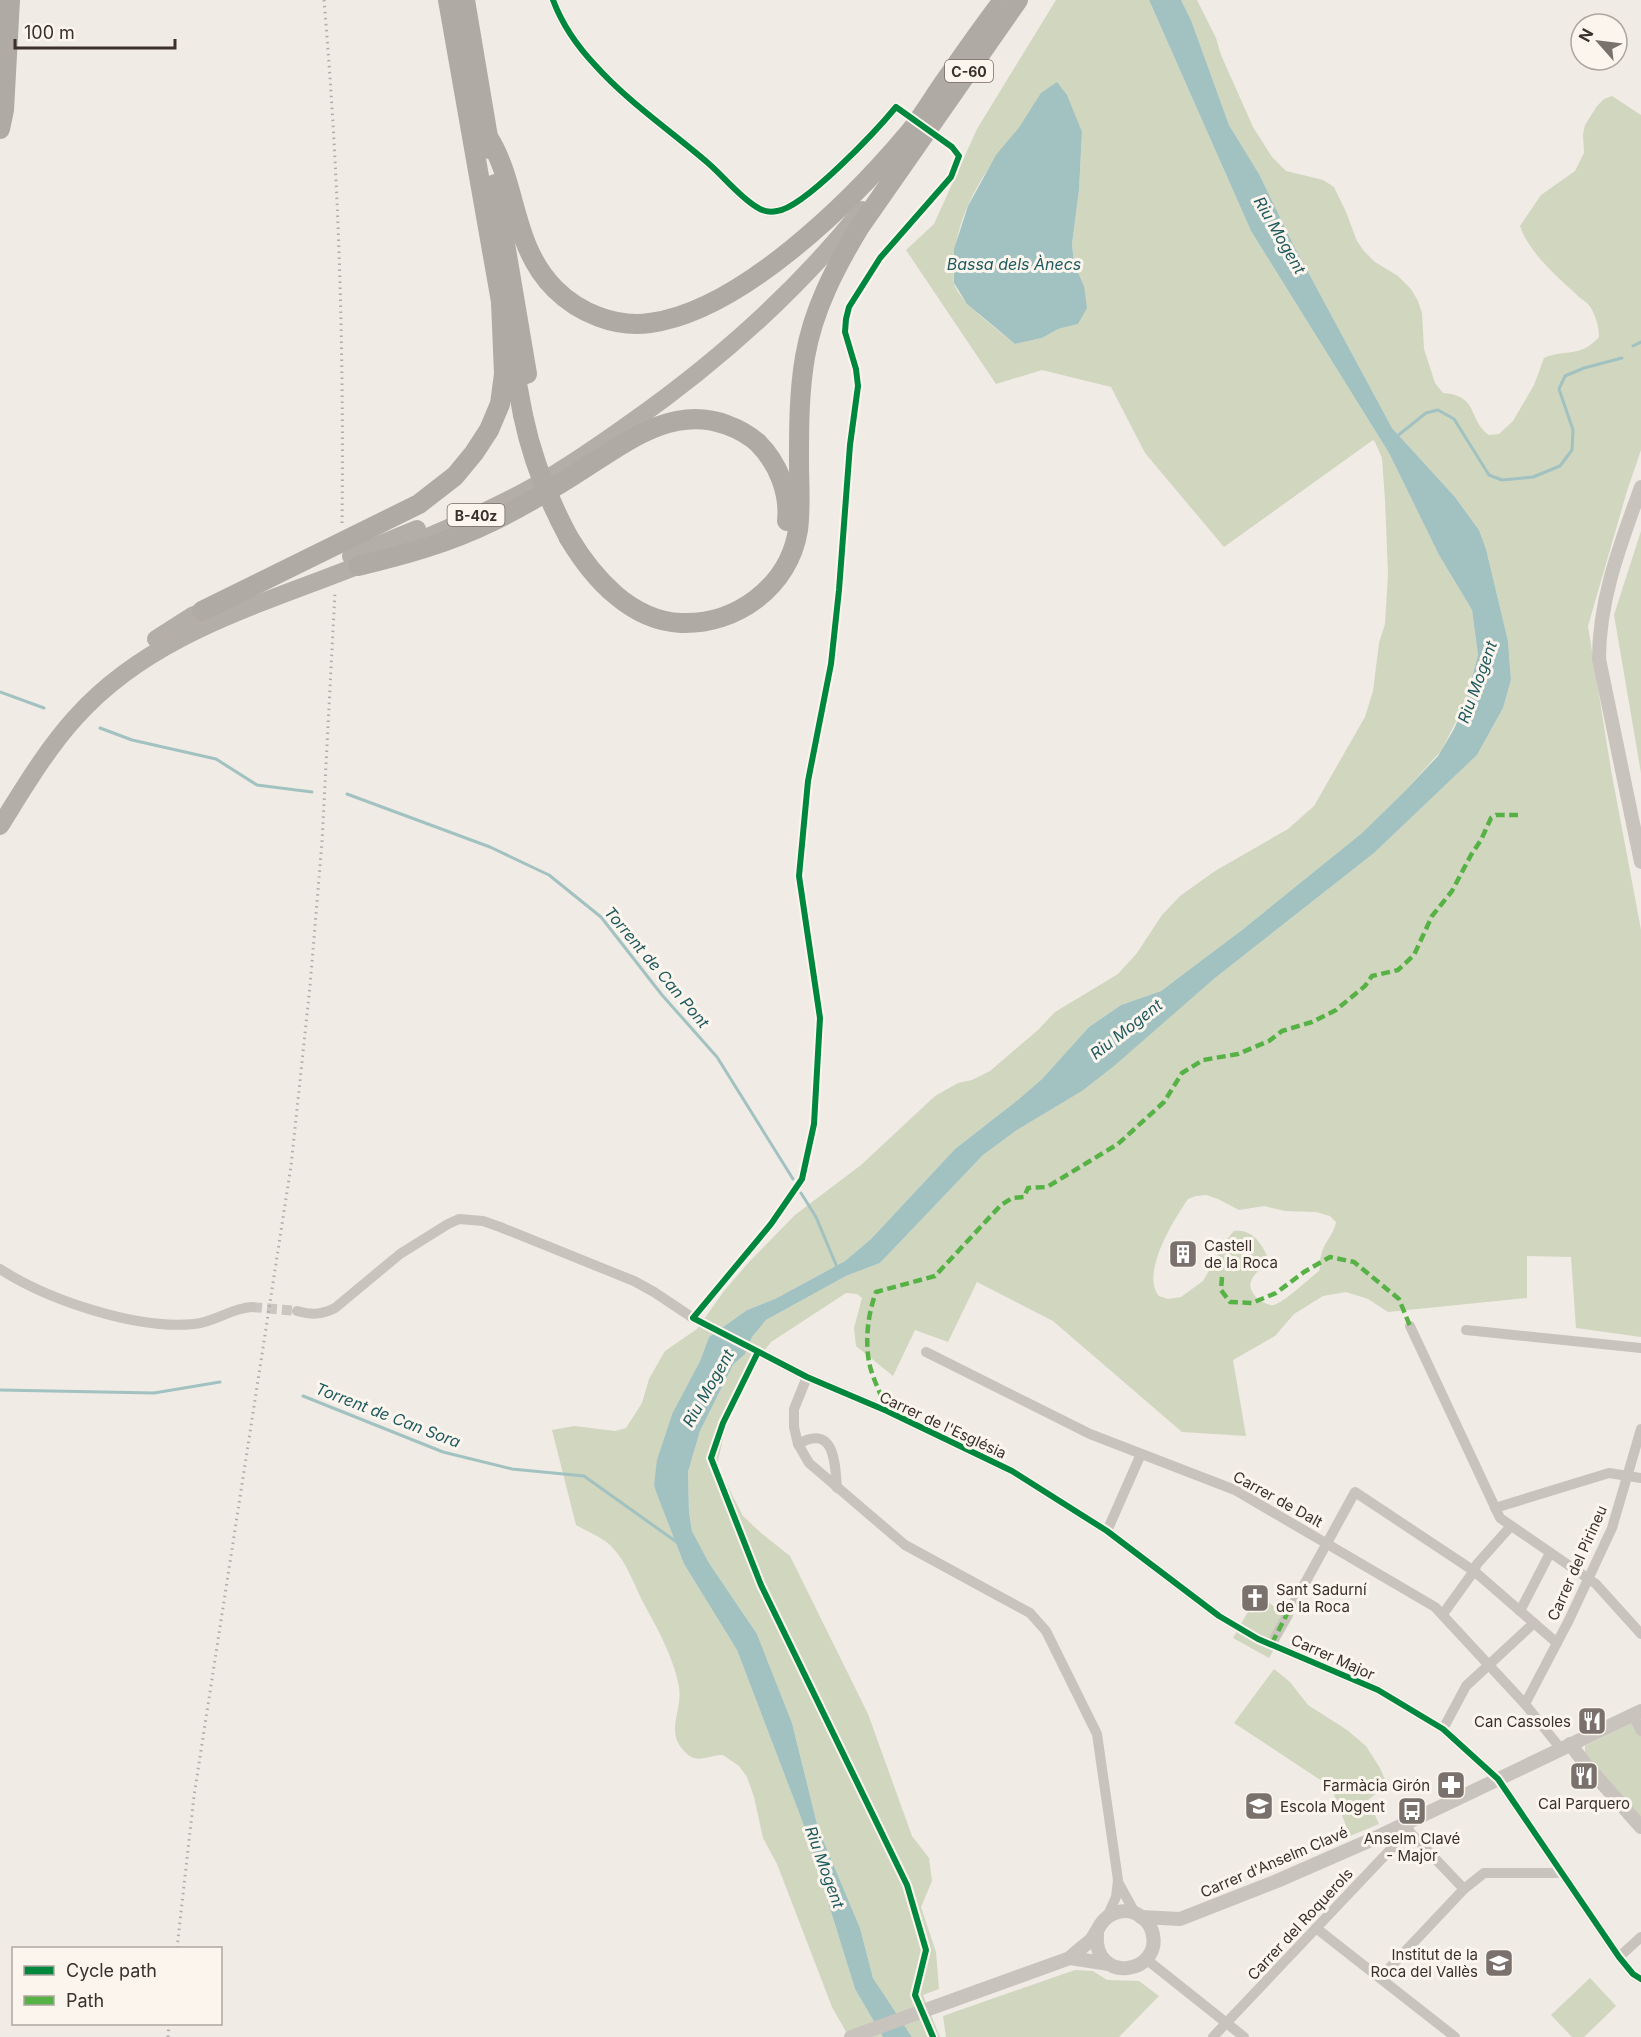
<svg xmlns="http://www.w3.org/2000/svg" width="1641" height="2037" font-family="Inter,sans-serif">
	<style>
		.green { fill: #d1d6bf; fill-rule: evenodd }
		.water { fill: #a1c2c1 }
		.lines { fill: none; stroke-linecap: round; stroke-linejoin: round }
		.stream { stroke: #a1c2c1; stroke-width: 3 }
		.minor-tunnel { stroke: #ccc6c0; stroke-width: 10; stroke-dasharray: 10 5; stroke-linecap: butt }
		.minor { stroke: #c9c3be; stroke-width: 10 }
		.tertiary { stroke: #c9c3be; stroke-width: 14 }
		.trunk { stroke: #b4aea8; stroke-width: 18 }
		.motorway { stroke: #afaaa4; stroke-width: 20 }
		.rail { stroke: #b1aca8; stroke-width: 3; stroke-dasharray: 1.5 4.5; stroke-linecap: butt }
		.motorway-bridge { stroke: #afaaa4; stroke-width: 20 }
		.quiet { stroke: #57b246; stroke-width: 4.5; stroke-dasharray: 9 4.5; stroke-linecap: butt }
		.cycleway-casing { stroke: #fbf5ee; stroke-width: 10 }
		.cycleway { stroke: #00873e; stroke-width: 6 }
		.labels { text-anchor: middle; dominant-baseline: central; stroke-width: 6; stroke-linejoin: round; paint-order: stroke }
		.shield { fill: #fbf5ee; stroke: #756b66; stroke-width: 1.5 }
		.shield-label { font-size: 14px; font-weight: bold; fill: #3b302b }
		.poi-label { font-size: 15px; fill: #3b302b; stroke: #fbf5ee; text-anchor: start }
		.street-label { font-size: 15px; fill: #3b302b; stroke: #fbf5ee }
		.water-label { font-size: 16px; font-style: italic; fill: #1f5a5e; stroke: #fbf5ee }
	</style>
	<rect width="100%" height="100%" fill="#f0ebe5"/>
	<g class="green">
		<path d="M 1056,0 L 1149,0 L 1251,231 L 1389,453 L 1439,555 L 1472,610 L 1478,655 L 1465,704 L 1441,751 L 1404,792 L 1362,833 L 1242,930 L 1161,991 L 1121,1005 L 1089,1027 L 1042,1079 L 1019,1099 L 955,1149 L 871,1239 L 845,1261 L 775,1299 L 747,1310 L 709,1337 L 700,1361 L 672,1414 L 662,1445 L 654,1485 L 656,1492 L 684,1564 L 737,1650 L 806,1831 L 855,1989 L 883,2037 L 849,2037 L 832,2007 L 777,1864 L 763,1838 L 754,1797 L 747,1777 L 739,1766 L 723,1755 C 708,1755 697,1765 685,1752 C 664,1731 683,1712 679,1687 C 674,1659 659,1631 645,1606 C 634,1586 628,1563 611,1546 C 602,1537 588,1532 576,1525 L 552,1430 L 574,1426 L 615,1431 L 626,1428 L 642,1403 L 649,1379 L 665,1351 L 697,1329 L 724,1291 L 750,1261 L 795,1215 L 861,1165 L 935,1096 L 958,1083 L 972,1080 L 990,1071 L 1038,1030 L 1055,1012 L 1118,974 L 1137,953 L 1162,915 L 1180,896 L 1215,871 L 1288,829 L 1314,806 L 1365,717 L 1373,691 L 1379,643 L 1385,624 L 1388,574 L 1385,500 L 1382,458 L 1375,442 L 1373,440 L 1224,547 L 1145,453 L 1111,387 L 1042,370 L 996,384 L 906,250 L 934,224 L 977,129 ZM 1020,126 L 1082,132 L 1079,190 L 1072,244 L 1074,263 L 1084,286 L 1078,324 L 1058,329 L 1042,338 L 1015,344 C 999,330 959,303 954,283 C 953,279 954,273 954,269 C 953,216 987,166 1020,126 Z"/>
		<path d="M 1181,0 L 1197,0 L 1216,38 L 1221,55 L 1253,127 L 1272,157 L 1286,171 L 1323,180 L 1334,187 L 1346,212 L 1357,241 L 1364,251 L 1375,262 L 1398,276 L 1411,289 L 1418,301 L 1422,313 L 1424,349 L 1435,383 L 1443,393 C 1480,396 1467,419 1489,435 L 1499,434 L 1513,421 L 1534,385 L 1544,358 C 1566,348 1579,359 1599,337 C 1599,327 1595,311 1587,303 C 1584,300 1579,298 1576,294 C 1557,277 1528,251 1520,226 L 1541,195 L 1575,171 L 1584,153 L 1583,134 L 1585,125 L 1597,106 L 1604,99 L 1612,96 L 1641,115 L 1641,450 L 1627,491 L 1588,626 L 1611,770 L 1641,930 L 1641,1337 L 1576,1328 L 1571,1257 L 1527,1256 L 1527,1298 L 1388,1312 L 1368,1299 L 1346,1292 L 1323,1296 L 1294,1314 L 1275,1336 L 1233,1360 L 1246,1436 L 1182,1432 L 1053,1321 L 977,1282 L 948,1342 L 915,1330 L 893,1376 L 856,1346 L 854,1328 L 862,1298 L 857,1294 L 846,1293 L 771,1342 L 752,1367 L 727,1422 L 717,1465 L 743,1516 L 761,1533 L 790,1556 L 868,1714 L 912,1836 L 929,1858 L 932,1881 L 921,1907 L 936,1952 L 939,1989 L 923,1995 L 940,2037 L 912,2037 L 873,1978 L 860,1928 L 818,1828 L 792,1723 L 757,1634 L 709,1563 L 692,1531 L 689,1512 L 688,1472 L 700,1431 L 733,1365 L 745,1354 L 752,1337 L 766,1320 L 846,1276 L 880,1263 L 983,1155 L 1017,1130 L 1082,1091 L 1114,1065 L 1215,978 L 1374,853 L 1477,755 L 1503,708 L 1511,680 L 1508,641 L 1486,549 L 1479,530 L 1455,497 L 1392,428 L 1293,244 L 1259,174 L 1229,125 L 1191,20 ZM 1206,1195 L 1218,1199 L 1239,1210 L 1264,1206 L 1285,1211 L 1316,1212 L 1330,1216 L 1336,1222 C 1334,1235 1323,1243 1321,1256 C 1319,1262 1321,1265 1319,1271 C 1310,1278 1283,1303 1274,1305 C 1268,1306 1261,1301 1257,1298 C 1252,1293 1249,1287 1251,1281 C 1255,1271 1265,1267 1268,1258 C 1262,1244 1252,1228 1234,1231 L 1228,1238 L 1203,1281 L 1181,1297 L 1168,1299 L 1159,1296 C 1140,1274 1174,1219 1188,1199 L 1196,1196 Z"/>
		<polygon points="1641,531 1641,773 1614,615"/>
		<polygon points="1262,1599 1293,1617 1269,1658 1233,1638 1249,1610 1253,1613"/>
		<polygon points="1274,1669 1290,1682 1308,1705 1347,1730 1366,1746 1380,1768 1386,1782 1384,1787 1368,1800 1379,1824 1350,1836 1331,1787 1234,1723"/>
		<polygon points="1636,1721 1641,1731 1641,1825 1585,1758 1585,1746"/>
		<polygon points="1075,1970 1093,1971 1107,1980 1139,1981 1159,1996 1119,2037 946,2037 943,2016"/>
		<polygon points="1590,1978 1616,2006 1584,2037 1572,2037 1551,2015"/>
	</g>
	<g class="water">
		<polygon points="1149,0 1181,0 1191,20 1229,125 1259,174 1293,244 1392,428 1455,497 1479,530 1486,549 1508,641 1511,680 1503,708 1477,755 1374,853 1215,978 1114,1066 1082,1091 1017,1130 983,1155 880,1263 846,1276 766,1320 752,1337 745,1354 733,1365 700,1431 688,1472 689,1512 692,1531 709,1563 757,1634 792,1723 818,1828 860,1928 873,1978 912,2037 883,2037 855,1989 806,1831 737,1650 684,1564 656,1492 654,1485 657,1460 672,1414 700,1361 709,1337 747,1310 775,1299 845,1261 871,1239 955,1149 1019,1099 1042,1079 1089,1027 1121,1005 1161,991 1242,930 1362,833 1404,792 1438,756 1454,729 1465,704 1478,655 1472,610 1439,555 1389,453 1251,231"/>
		<polygon points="1057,82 1067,95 1082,132 1079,190 1072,244 1074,263 1084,286 1087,308 1078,324 1058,329 1042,338 1015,344 967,304 954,283 954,249 968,206 996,155 1020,126 1041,93"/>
	</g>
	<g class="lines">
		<g class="stream">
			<polyline points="1633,346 1641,342"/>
			<polyline points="1396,437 1426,413 1438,410 1454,419 1489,475 1502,480 1533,477 1560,466 1572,450 1573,430 1559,389 1565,376 1584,368 1622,358"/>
			<polyline points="0,692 44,708"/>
			<polyline points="100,728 132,740 216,759 257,785 312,792"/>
			<polyline points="347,794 490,847 549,875 601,917 662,995 717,1057 793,1179"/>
			<polyline points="801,1193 816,1217 837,1267"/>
			<polyline points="0,1390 154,1393 220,1382"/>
			<polyline points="303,1396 443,1452 512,1469 584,1476 678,1543"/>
		</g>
		<polyline class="minor-tunnel" points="252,1307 297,1311"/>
		<g class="minor">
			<path d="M 553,0 C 562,24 577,46 595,65 C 628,102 671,131 708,163 C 724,177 738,195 755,206 C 762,211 769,213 777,211 C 804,208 877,130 896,107"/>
			<path d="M 0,1269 C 48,1300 137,1330 194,1324 C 215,1322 231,1308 252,1307"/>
			<path d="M 297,1311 C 312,1315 321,1315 335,1308 L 400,1254 L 448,1224 L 459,1219 L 483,1221 L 500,1227 L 634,1281 L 654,1292 L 693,1318 L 807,1377 L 887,1411 L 1012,1471 L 1107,1531 L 1219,1616 L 1258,1639 L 1378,1690 L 1443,1729 L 1498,1779 L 1619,1957 L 1633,1974 L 1641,1979"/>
			<polyline points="1410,1326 1500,1518 1596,1584 1641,1634"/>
			<polyline points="1466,1330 1641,1348"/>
			<polyline points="926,1352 1090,1434 1235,1490 1435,1607 1525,1704 1561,1749"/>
			<polyline points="807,1377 794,1409 794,1427 798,1444 809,1463 905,1545 1030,1613 1046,1631 1097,1734 1118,1880 1116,1897 1107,1917"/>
			<path d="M 798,1444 C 835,1423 835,1464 837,1488"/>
			<polyline points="1495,1508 1609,1473 1641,1478"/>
			<polyline points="1107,1531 1141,1454"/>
			<polyline points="1520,1611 1550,1553"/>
			<polyline points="1443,1614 1474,1571 1477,1564 1511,1526"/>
			<polyline points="1272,1643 1355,1492 1474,1571 1557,1643"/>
			<polyline points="1525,1704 1569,1620 1612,1528 1641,1429"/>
			<polyline points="1633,1715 1641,1731"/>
			<polyline points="1443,1729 1466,1686 1534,1623"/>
			<polyline points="1405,1827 1464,1889"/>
			<polyline points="1118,1882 1135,1913"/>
			<polyline points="1316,1928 1455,2037"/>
			<polyline points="1619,1957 1641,1937"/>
			<polyline points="1146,1959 1244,2037"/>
			<polyline points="1380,1978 1464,1889 1484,1873 1562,1873"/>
			<polyline points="1213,2037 1409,1830"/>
		</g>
		<g class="tertiary">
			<path d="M 1641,487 C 1621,543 1599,598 1599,659 L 1641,862"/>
			<polyline points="1570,1744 1587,1766 1641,1827"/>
			<polyline points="1141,1917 1180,1919 1277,1881 1373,1839 1641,1711"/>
			<path d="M 1070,1958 C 1076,1952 1084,1946 1091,1940 C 1095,1935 1097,1930 1101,1924 C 1108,1913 1125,1907 1137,1914 C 1144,1918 1150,1924 1152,1931 C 1165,1974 1092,1986 1097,1933"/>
			<polyline points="851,2037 1070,1958 1109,1964"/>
		</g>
		<g class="trunk">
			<path d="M 406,546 C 445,530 484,513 522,493 C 559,473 594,449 629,424 C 716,363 795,293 862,210"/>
			<polyline points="351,556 417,529"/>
			<polyline points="156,639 192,616 215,606"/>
			<path d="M 0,826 C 24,788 46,750 76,717 C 154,630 268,603 372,560"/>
		</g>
		<g class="motorway">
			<polyline points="448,0 503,313"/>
			<polyline points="465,0 490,149"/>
			<polyline points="0,129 4,110 10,0"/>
			<path d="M 488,137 C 518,184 511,245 555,289 C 579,313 616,328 650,323 C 741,311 852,201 909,133 C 921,118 932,100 943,84 C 961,58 979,32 998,7"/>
			<polyline points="495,184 527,374"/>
			<polyline points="512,357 523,415"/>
			<path d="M 569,538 C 593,578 631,621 681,623 C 736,625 789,587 798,530 C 801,507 799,484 799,462 C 799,427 799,392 805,357 C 813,310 835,268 859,228 L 1018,0"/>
			<path d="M 358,566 C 404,555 448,543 491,522 C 520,508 547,492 574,475 C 620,447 670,403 727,425 C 738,429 749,435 758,443 C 778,463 790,493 787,521"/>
			<polyline points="202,611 419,504 455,476 474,453 489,430 500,404 504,374 501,302"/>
		</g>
		<g class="rail">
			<path d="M 324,0 C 339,175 344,351 342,526"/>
			<polyline points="177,1948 194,1796 291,1166 310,986 322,842 335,592"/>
			<polyline points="168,2037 169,2024"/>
		</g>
		<path class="motorway-bridge" d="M 523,415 C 532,459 548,499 569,538"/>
		<g class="quiet">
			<polyline points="1222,1277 1221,1290 1230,1302 1252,1303 1276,1293 1304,1272 1330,1257 1354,1262 1399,1299 1410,1326"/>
			<path d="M 887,1411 C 882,1396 872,1378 869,1362 C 865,1339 868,1314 876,1292 L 935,1276 L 1001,1205 L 1012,1198 L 1024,1197 L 1028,1188 L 1047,1187 L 1118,1144 L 1164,1102 L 1182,1073 L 1203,1060 L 1238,1054 L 1269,1041 L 1282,1031 L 1312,1022 L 1336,1010 L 1365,986 L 1372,976 L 1398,970 L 1414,955 L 1432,916 L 1452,891 L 1471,855 L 1481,840 L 1491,818 L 1496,815 L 1518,815"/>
			<polyline points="1272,1643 1287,1614"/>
		</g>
		<g class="cycleway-casing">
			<g id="cycleway">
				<path d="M 553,0 C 562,24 577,46 595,65 C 628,102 671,131 708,163 C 724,177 738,195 755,206 C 762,211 769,213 777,211 C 804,208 877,130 896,107 L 952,147 L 959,156 L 951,177 L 880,258 L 849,307 L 846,319 L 845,332 L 856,369 L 858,386 L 850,445 L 839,590 L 831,664 L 808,781 L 799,876 L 820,1018 L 814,1124 L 802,1179 L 771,1224 L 693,1318 L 807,1377 L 887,1411 L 1012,1471 L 1107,1531 L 1219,1616 L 1258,1639 L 1378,1690 L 1443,1729 L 1498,1779 L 1619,1957 L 1633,1974 L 1641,1979"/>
				<polyline points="758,1352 723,1423 711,1458 761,1585 907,1885 926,1950 915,1995 933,2037"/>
			</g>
		</g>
		<use href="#cycleway" class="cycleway"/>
	</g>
	<defs>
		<g id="building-square" transform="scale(1.5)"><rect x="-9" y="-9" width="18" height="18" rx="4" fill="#7a716c" stroke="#fbf5ee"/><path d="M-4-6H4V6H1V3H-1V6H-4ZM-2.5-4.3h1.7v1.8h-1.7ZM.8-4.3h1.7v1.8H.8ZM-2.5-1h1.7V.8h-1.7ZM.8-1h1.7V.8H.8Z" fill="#fff"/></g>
		<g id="church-square" transform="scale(1.5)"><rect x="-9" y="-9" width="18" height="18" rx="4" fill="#7a716c" stroke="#fbf5ee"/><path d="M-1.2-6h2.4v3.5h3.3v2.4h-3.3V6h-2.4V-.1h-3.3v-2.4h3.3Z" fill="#fff"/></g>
		<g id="restaurant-square" transform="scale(1.5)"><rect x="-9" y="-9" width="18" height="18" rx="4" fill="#7a716c" stroke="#fbf5ee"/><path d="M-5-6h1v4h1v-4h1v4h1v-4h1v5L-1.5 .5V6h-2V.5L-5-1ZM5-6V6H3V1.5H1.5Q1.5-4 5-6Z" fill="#fff"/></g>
		<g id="pharmacy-square" transform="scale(1.5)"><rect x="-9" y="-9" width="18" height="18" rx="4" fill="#7a716c" stroke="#fbf5ee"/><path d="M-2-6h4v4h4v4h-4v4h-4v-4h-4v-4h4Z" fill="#fff"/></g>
		<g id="school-square" transform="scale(1.5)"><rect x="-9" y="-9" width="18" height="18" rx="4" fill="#7a716c" stroke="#fbf5ee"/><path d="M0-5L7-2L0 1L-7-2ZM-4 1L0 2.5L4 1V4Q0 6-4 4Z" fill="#fff"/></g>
		<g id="bus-square" transform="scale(1.5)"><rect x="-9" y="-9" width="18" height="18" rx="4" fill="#7a716c" stroke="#fbf5ee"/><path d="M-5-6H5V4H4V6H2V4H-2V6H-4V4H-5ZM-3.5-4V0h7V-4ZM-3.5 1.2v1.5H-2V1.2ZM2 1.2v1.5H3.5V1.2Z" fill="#fff"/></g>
	</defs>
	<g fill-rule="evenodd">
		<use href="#building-square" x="1183" y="1254"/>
		<use href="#church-square" x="1255" y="1598"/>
		<use href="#restaurant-square" x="1592" y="1721"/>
		<use href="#restaurant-square" x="1584" y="1776"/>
		<use href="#pharmacy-square" x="1451" y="1785"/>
		<use href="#school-square" x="1259" y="1806"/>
		<use href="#bus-square" x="1412" y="1811"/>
		<use href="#school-square" x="1499" y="1963"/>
	</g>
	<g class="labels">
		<g class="shield">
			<rect x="945" y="60" width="48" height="22" rx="4.5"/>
			<rect x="447.5" y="504" width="57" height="22" rx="4.5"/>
		</g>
		<g class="shield-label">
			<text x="969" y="71">C-60</text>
			<text x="476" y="515">B-40z</text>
		</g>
		<g class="poi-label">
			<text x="1204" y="1245">Castell<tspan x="1204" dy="17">de la Roca</tspan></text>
			<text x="1276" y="1589">Sant Sadurní<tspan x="1276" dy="17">de la Roca</tspan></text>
			<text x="1571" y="1721" text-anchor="end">Can Cassoles</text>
			<text x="1430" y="1785" text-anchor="end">Farmàcia Girón</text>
			<text x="1584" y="1803" text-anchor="middle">Cal Parquero</text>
			<text x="1280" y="1806">Escola Mogent</text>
			<text x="1412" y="1838" text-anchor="middle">Anselm Clavé<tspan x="1412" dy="17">- Major</tspan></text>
			<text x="1478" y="1954" text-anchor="end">Institut de la<tspan x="1478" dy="17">Roca del Vallès</tspan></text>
		</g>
		<g class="street-label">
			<text transform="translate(943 1425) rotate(25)">Carrer de l'Església</text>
			<text transform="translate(1278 1499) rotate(29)">Carrer de Dalt</text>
			<text transform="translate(1577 1563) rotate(-66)">Carrer del Pirineu</text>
			<text transform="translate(1333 1657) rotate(24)">Carrer Major</text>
			<text transform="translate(1274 1862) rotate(-23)">Carrer d'Anselm Clavé</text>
			<text transform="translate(1300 1924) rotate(-47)">Carrer del Roquerols</text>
		</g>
		<g class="water-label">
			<text transform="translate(1280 235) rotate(60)">Riu Mogent</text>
			<text x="1014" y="264">Bassa dels Ànecs</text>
			<text transform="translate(1477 682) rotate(-70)">Riu Mogent</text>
			<text transform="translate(657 967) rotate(50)">Torrent de Can Pont</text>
			<text transform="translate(1126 1029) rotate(-38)">Riu Mogent</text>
			<text transform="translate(708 1388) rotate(-60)">Riu Mogent</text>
			<text transform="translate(388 1415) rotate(21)">Torrent de Can Sora</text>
			<text transform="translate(825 1867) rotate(70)">Riu Mogent</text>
		</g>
	</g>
	<rect x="12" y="1947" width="210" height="78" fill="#fbf5ee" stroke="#aea6a0" stroke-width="1.5"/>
	<rect x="24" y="1966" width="30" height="9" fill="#00873e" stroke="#aea6a0" stroke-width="1.5"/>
	<text x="66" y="1977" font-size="18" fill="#3b302b">Cycle path</text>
	<rect x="24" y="1996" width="30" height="9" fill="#57b246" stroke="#aea6a0" stroke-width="1.5"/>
	<text x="66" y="2007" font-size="18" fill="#3b302b">Path</text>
	<g transform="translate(1599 42) rotate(298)"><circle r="28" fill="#fbf5ee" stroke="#aea6a0" stroke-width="1.5"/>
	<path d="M0-4.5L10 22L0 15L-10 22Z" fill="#7a716c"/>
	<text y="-9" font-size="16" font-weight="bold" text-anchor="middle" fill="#3b302b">N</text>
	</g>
	<path d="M15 39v9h160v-9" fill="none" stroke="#3b302b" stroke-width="3"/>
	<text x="24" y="39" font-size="18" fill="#3b302b" stroke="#fbf5ee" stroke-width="4.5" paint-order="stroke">100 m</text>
</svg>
